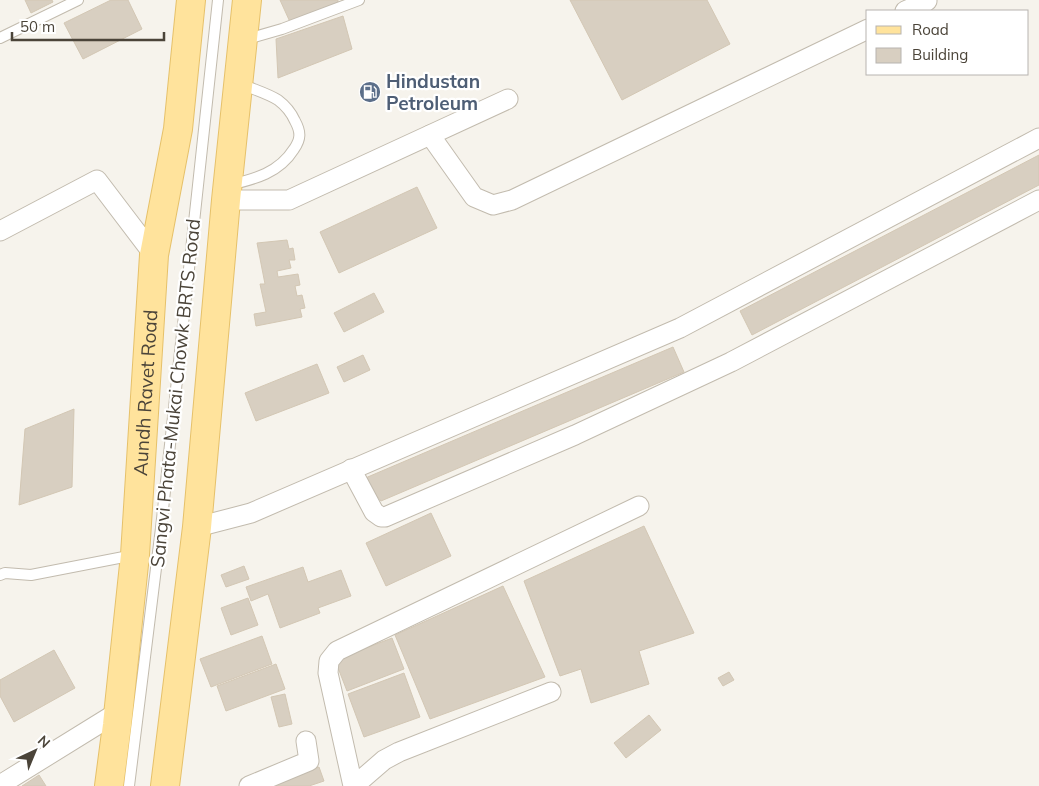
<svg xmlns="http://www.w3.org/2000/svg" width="1039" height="786" font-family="Mulish,sans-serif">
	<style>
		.building { fill: #d8cfc1; stroke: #d3c7b4 }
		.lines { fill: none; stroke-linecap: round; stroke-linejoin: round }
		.lane-casing { stroke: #c2bbae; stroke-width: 12 }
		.street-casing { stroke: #c2bbae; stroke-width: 21 }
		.primary-casing { stroke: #e6c16a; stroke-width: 30 }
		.lane { stroke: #fff; stroke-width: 10 }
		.street { stroke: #fff; stroke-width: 19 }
		.primary { stroke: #ffe39c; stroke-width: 28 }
		.labels { text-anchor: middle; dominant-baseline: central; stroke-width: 4.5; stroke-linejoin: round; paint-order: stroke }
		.service-label { font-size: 19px; font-weight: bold; fill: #4e5e75; stroke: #fff; text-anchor: start }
		.street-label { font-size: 19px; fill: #4b4439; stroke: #fff }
	</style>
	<rect width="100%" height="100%" fill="#f6f3ec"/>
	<g class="building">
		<polygon points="25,0 52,0 53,2 31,13"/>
		<polygon points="111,0 128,0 142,29 83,59 64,23"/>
		<polygon points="280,0 338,0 338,2 290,22"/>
		<polygon points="570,0 707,0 730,44 622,100"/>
		<polygon points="343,16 352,49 278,78 276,39"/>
		<polygon points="1039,155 1039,185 752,335 740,311"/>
		<polygon points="417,187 437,228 339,273 320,232"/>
		<polygon points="287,240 289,249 293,248 295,260 289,260 291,268 277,271 278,277 298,274 300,285 295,286 297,296 302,295 305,308 300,309 302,317 256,326 254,314 266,312 260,284 265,284 257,243"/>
		<polygon points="374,293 384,312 344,332 334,313"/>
		<polygon points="673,347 684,372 381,501 363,479"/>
		<polygon points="363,355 370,370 344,382 337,367"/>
		<polygon points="317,364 329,393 256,421 245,393"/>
		<polygon points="74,409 72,487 19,505 25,429"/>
		<polygon points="431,513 451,556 386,586 366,543"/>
		<polygon points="644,526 694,633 639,651 649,684 591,703 581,669 560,676 524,581"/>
		<polygon points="244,566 249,579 226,587 221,575"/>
		<polygon points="303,567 308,582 341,570 351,596 318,608 320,613 280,628 268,594 251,601 246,587"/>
		<polygon points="503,586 545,677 430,719 395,635"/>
		<polygon points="248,598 258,625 231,635 221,608"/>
		<polygon points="262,636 272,664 211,687 200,659"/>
		<polygon points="392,638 404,669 347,691 335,660"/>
		<polygon points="54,650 75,688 14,722 0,696 0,680"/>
		<polygon points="276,664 285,689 226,711 217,686"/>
		<polygon points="729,672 734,680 723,686 718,678"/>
		<polygon points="404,673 420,717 364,737 348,694"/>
		<polygon points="285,694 292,724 279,727 271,697"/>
		<polygon points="649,715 661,730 626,758 614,743"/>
		<polygon points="319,767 324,781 309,786 271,786 270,784"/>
		<polygon points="39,775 46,786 22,786"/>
	</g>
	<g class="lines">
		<g class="lane-casing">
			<g id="lane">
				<polyline points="0,38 78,0"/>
				<polyline points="244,40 282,29 359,0"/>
				<path d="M 229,185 C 255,179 279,173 294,149 C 301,139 301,132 295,121 C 291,112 286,106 278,100 C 267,93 252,89 239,83"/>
				<polyline points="0,575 5,573 31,575 134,555"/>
				<polyline points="129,786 161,528 218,0"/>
			</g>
		</g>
		<g class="street-casing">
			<g id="street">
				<polyline points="905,11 927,1"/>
				<polyline points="430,135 474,197 493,205 512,200 868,29"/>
				<polyline points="226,200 289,200 508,99"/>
				<polyline points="0,231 97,180 154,255"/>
				<polyline points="351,469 374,512 381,517 385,517 575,435 731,362 1039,200"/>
				<polyline points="197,527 251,513 680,328 1039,138"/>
				<polyline points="0,785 118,712"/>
				<polyline points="249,786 309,761 306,741"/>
				<polyline points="353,786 328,673 329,661 337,651 639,506"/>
				<polyline points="354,786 384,760 399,752 551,692"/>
			</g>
		</g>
		<g class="primary-casing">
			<g id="primary">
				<path id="s1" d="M 109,786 L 117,725 L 135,555 L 154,255 L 178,129 L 191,0"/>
				<polyline points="165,786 197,527 226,200 247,0"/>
			</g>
		</g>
		<use href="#lane" class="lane"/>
		<use href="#street" class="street"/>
		<use href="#primary" class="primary"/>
	</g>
	<defs>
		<g id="fuel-disc" transform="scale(1.125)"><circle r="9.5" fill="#5c6f8a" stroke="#fff"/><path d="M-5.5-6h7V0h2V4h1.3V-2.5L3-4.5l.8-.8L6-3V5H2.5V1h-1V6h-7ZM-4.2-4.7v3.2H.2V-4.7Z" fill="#fff"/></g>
	</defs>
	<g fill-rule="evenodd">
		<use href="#fuel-disc" x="370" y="92"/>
	</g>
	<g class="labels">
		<g class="service-label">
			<text x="386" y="81">Hindustan<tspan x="386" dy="22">Petroleum</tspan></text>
		</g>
		<g class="street-label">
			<text stroke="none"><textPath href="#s1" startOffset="395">Aundh Ravet Road</textPath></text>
			<text transform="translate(175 393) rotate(-84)">Sangvi Phata-Mukai Chowk BRTS Road</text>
		</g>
	</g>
	<rect x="866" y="10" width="162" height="65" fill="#ffffff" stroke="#b7b4b0"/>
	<rect x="876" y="26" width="25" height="8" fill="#ffe39c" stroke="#b7b4b0"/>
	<text x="912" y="35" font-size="15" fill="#4b4439">Road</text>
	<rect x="876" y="48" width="25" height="15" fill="#d8cfc1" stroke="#b7b4b0"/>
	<text x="912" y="60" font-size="15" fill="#4b4439">Building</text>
	<g transform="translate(35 751) rotate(44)" stroke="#ffffff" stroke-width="4" paint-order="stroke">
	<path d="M0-4L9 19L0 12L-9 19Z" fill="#4b4439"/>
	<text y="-8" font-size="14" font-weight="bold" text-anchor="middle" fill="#4b4439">N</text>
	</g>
	<path d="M12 32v8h152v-8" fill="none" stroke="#4b4439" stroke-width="2.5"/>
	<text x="20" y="32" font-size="15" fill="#4b4439" stroke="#ffffff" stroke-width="4" paint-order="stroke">50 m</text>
</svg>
